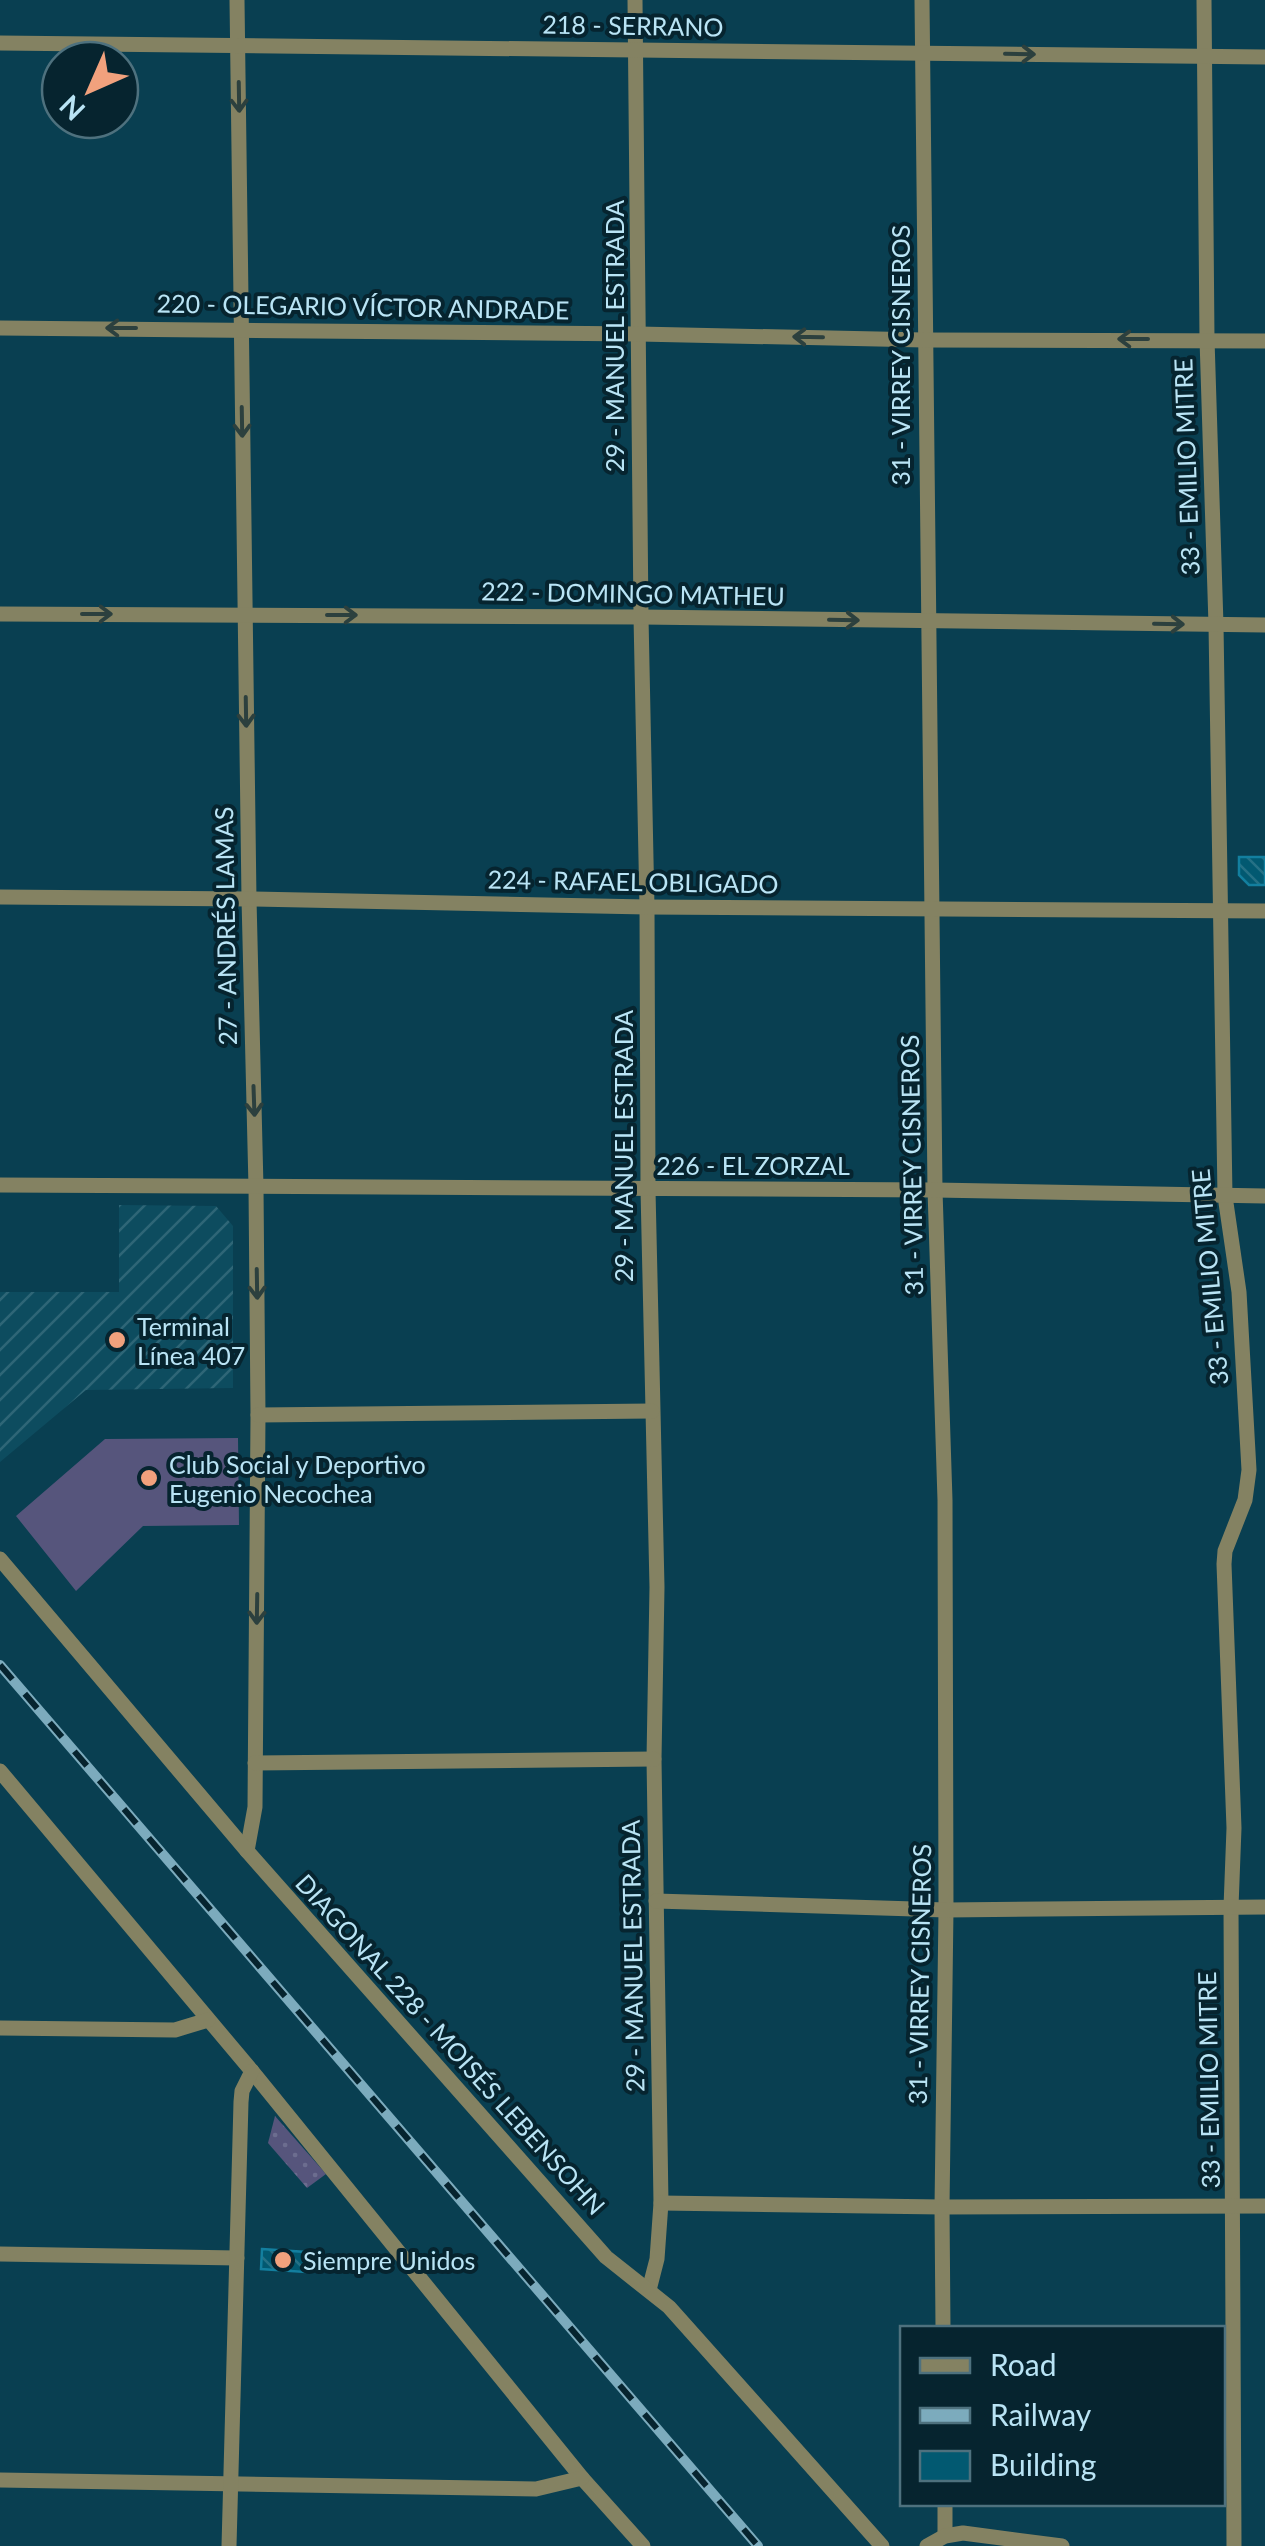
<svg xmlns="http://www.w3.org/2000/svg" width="1265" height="2546" font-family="Lato,sans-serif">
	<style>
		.industrial { fill: url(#industrial-furrows) }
		.park { fill: url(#park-dots) }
		.pitch { fill: #56557c }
		.building { fill: url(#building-back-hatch); stroke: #137f9f; stroke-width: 2.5 }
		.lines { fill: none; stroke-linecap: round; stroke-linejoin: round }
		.minor { stroke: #848262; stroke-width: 15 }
		.rail-casing { stroke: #7cabbd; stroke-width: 10 }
		.rail { stroke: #06242f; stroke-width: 6; stroke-dasharray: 19; stroke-linecap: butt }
		.oneway { stroke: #2c403e }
		.poi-dot { fill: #f1a17d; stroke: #06242f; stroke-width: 4 }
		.labels { text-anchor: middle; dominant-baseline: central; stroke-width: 8; stroke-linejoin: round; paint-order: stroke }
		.street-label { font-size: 25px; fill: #b9e4f5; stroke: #06242f }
		.poi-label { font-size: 25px; fill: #b9e4f5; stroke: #06242f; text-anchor: start }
	</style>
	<defs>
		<pattern id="industrial-furrows" width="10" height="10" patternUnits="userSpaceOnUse" patternTransform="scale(2.5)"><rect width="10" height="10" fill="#0d4c5f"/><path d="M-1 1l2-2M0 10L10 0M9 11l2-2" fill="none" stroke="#2e6677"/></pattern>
		<pattern id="park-dots" width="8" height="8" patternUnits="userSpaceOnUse" patternTransform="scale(2.5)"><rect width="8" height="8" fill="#56557c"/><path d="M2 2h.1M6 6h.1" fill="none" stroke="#6c6d8f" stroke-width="1.8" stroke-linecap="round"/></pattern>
		<pattern id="building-back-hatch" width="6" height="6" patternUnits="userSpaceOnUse" patternTransform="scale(2.5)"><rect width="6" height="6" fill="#025971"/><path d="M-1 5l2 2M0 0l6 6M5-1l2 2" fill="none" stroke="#257186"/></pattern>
	</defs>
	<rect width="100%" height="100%" fill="#093f51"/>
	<polygon class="industrial" points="119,1205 216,1206 233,1226 233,1388 86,1390 0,1462 0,1292 119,1292"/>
	<polygon class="park" points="275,2116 326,2174 307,2188 268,2143"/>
	<polygon class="pitch" points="238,1438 239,1525 143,1526 76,1591 16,1516 105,1439"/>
	<g class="building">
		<polygon points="1239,857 1265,857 1265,885 1249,885 1239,875"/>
		<polygon points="262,2249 306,2252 305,2272 261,2269"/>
	</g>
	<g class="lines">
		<g class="minor">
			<polyline points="237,0 249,899 256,1187 258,1415 255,1807 247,1851"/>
			<polyline points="635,0 641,617 647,907 648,1190 657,1587 654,1759 661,2203 657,2259 649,2290"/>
			<polyline points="922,0 935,1190 945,1500 946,1910 942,2207 943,2328"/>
			<polyline points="1204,0 1207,339 1216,625 1225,1196 1239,1292 1249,1470 1245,1500 1225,1551 1224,1564 1234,1828 1231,1907 1234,2546"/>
			<polyline points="0,43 1265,57"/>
			<polyline points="0,328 639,334 924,340 1265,341"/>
			<polyline points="0,614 641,617 1265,625"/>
			<polyline points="0,897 249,899 647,907 1265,911"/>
			<polyline points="0,1185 935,1190 1265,1196"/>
			<polyline points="258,1415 652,1411"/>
			<polyline points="0,1559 247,1851 606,2257 669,2307 882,2546"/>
			<polyline points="255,1763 654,1759"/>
			<polyline points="0,1771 256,2076 582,2478 643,2546"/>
			<polyline points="656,1901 946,1910 1265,1907"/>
			<polyline points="0,2028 175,2030 208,2020"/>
			<polyline points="661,2203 942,2207 1265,2206"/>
			<polyline points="0,2254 237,2258"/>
			<polyline points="0,2480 536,2489 582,2478"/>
			<polyline points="945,2504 945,2536"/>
			<polyline points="229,2546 241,2102 242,2091 252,2071"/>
			<polyline points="927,2546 945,2536 963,2533 1062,2546"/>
		</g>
		<g class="rail-casing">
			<polyline id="rail" points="0,1665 758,2546"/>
		</g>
		<use href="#rail" class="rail"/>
	</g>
	<defs><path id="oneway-shaft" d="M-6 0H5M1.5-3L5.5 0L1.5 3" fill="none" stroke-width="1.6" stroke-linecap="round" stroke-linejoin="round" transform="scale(2.5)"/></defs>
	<g class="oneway">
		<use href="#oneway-shaft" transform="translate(1020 54) rotate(1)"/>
		<use href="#oneway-shaft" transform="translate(239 97) rotate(89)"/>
		<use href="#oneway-shaft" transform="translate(121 328) rotate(-180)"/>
		<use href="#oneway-shaft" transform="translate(808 337) rotate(-179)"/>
		<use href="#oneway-shaft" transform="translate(1133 339) rotate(180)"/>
		<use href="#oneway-shaft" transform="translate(242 422) rotate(89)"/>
		<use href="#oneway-shaft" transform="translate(97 614)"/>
		<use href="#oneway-shaft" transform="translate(342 615)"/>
		<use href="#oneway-shaft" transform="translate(844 620) rotate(1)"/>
		<use href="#oneway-shaft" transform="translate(1169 624) rotate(1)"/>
		<use href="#oneway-shaft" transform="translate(246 712) rotate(89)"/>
		<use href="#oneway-shaft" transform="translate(254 1101) rotate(88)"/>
		<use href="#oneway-shaft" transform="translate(257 1284) rotate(89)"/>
		<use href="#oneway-shaft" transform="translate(257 1609) rotate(91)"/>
	</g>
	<g class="poi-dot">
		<circle cx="117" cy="1340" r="10"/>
		<circle cx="149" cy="1478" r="10"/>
		<circle cx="283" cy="2260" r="10"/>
	</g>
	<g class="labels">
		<g class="street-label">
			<text transform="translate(633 25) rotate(1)">218 - SERRANO</text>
			<text transform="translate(363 306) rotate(1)">220 - OLEGARIO VÍCTOR ANDRADE</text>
			<text transform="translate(614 336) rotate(-90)">29 - MANUEL ESTRADA</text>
			<text transform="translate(900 355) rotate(-90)">31 - VIRREY CISNEROS</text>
			<text transform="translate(1186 467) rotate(-92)">33 - EMILIO MITRE</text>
			<text transform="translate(633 593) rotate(1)">222 - DOMINGO MATHEU</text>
			<text transform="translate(633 881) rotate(1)">224 - RAFAEL OBLIGADO</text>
			<text transform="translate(225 926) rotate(-91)">27 - ANDRÉS LAMAS</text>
			<text transform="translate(623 1146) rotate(-90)">29 - MANUEL ESTRADA</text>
			<text x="753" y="1165">226 - EL ZORZAL</text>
			<text transform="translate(911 1165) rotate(-91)">31 - VIRREY CISNEROS</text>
			<text transform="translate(1209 1277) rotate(-95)">33 - EMILIO MITRE</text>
			<text transform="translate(632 1956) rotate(-91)">29 - MANUEL ESTRADA</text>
			<text transform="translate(919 1974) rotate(-89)">31 - VIRREY CISNEROS</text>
			<text transform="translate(451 2044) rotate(48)">DIAGONAL 228 - MOISÉS LEBENSOHN</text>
			<text transform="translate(1208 2080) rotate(-91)">33 - EMILIO MITRE</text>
		</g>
		<g class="poi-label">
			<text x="137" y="1326">Terminal<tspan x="137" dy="29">Línea 407</tspan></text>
			<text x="169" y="1464">Club Social y Deportivo<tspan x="169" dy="29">Eugenio Necochea</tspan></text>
			<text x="303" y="2260">Siempre Unidos</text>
		</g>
	</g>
	<rect x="900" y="2326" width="325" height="180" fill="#06242f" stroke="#4e717e" stroke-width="2.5"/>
	<rect x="920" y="2358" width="50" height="15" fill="#848262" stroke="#4e717e" stroke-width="2.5"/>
	<text x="990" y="2376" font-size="30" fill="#b9e4f5">Road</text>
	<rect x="920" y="2408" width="50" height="15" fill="#7cabbd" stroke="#4e717e" stroke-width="2.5"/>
	<text x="990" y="2426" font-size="30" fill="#b9e4f5">Railway</text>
	<rect x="920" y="2451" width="50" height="30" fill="#025971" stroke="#4e717e" stroke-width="2.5"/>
	<text x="990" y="2476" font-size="30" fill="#b9e4f5">Building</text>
	<g transform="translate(90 90) rotate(225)"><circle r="48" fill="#06242f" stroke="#4e717e" stroke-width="2.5"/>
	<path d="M0-8L18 38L0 25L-18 38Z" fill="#f1a17d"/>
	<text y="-15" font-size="28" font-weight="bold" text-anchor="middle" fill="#b9e4f5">N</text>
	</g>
</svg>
